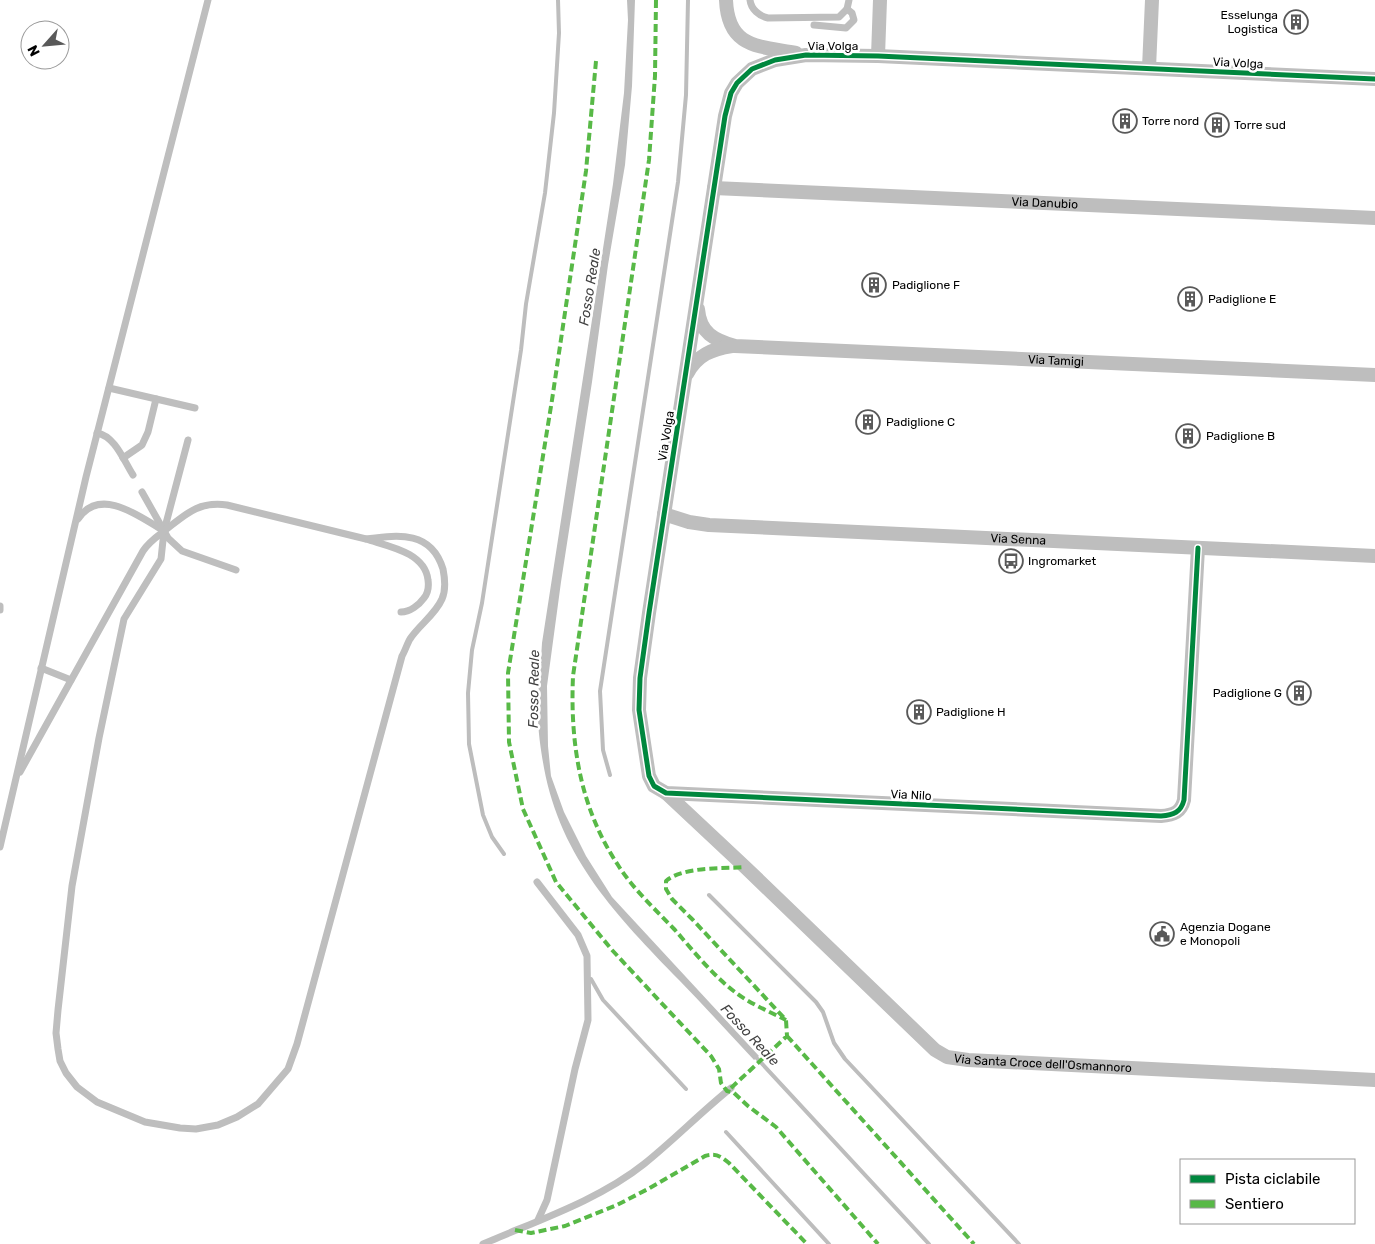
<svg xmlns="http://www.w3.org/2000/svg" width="1375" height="1244" font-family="Rubik,sans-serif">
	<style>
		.water { fill: #bdbdbd }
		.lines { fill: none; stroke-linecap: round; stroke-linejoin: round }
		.stream { stroke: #bdbdbd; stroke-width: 4 }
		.service { stroke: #bebebe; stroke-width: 7 }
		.minor { stroke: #bebebe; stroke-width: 14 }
		.quiet { stroke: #58b947; stroke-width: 4; stroke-dasharray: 8 4; stroke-linecap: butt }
		.cycleway-casing { stroke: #fff; stroke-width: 8 }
		.cycleway { stroke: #00873e; stroke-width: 5 }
		.labels { text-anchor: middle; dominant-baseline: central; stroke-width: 5; stroke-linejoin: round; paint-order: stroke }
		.poi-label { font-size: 12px; fill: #000; stroke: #fff; text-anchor: start }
		.street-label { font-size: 12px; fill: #000; stroke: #fff }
		.water-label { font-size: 14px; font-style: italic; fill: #424242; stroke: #fff }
	</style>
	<rect width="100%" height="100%" fill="#fff"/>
	<path class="water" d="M 627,0 L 635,0 L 632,86 L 625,165 L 608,265 L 592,382 L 561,582 L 547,686 L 548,746 L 551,776 L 564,812 L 586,856 L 612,897 L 759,1056 L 754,1060 C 729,1033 704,1006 679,980 C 617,916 561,859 544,768 C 541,751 538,732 538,715 C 537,691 541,667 542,643 L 613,184 L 624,93 L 628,20 Z"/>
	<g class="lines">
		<g class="stream">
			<polyline points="610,775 603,750 600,691 678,182 686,95 688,0"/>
			<polyline points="504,854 492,837 483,815 469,744 468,693 472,650 482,603 521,350 526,304 545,193 554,113 559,33 558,0"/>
			<polyline points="709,895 816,1002 823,1012 834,1043 845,1059 1019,1244"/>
			<polyline points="591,979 603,1000 686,1089"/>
			<polyline points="753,1054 929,1244"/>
			<polyline points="726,1132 829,1244"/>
		</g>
		<g class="service">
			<path d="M 750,0 C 751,9 759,16 768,18 L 839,17 L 847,9 L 849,0"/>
			<polyline points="814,25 846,28 854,20 852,13 847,9"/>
			<polyline points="109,388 195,408"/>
			<path d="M 97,433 C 115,436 124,461 133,475"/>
			<path d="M 188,440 L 164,531 L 161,559 L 124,619 L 99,738 L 72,886 L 58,1010 L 56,1033 L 58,1049 L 60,1061 L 66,1073 L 77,1087 L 97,1102 L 145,1122 L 180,1128 L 196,1129 L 218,1125 L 237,1117 L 258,1104 L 288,1069 L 297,1044 L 402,656 C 405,651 407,644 410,639 C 419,625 435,615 442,599 C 446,590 445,579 443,569 C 431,530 398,535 366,539 C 387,546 425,552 428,580 C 429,587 428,593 424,598 C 419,605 410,612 401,612"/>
			<polyline points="123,458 142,445 148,432 156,399"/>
			<polyline points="142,492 168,538 182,551 236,570"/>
			<path d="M 78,519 C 100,486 139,516 164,531"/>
			<polyline points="0,606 0,610"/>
			<polyline points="41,668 71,680"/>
			<path d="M 20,772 L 143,551 C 149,542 155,538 163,532 C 185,515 197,501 227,505 L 366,539"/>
			<polyline points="0,847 86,477 208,0"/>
			<polyline points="537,882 578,935 587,956 588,1020 575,1069 547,1200 538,1220"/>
			<path d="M 483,1244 C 536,1221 599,1200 644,1164 C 674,1140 701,1112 731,1088"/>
		</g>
		<g class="minor">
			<path d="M 726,0 C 728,48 758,46 796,53"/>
			<polyline points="878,56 880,0"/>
			<polyline points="1149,68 1152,0"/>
			<path id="s1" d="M 714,188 L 1375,218"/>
			<path id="s2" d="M 698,309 C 700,333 714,340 735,346 L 1375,375"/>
			<path d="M 687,374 C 697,355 712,349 732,346"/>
			<path id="s3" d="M 664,514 L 689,522 L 709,525 L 1375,556"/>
			<path d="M 1198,548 L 1184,800 C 1181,812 1174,815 1161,816 L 666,793 L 654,786 L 649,776 L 639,710 L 640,678 L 649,613 L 725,116 L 731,93 L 737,83 L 752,69 L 775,60 L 806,55 L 878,56 L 1375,79"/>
			<path id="s4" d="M 666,793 L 745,867 L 935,1050 L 947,1057 L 968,1060 L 1375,1080"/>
		</g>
		<g class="quiet">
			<path d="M 656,0 L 655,76 L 649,160 L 573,676 C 570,743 580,808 618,865 C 633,889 655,909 675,930 C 696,954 718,982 745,999 C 758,1007 772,1013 786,1020"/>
			<polyline points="596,61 586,171 552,400 508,673 509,742 523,809 556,882 612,950 711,1056 719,1069 721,1083 727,1091 734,1093 748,1106 776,1127 878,1244"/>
			<polyline points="787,1036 974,1244"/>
			<path d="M 731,1088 L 787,1036 L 786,1020 L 693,920 L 672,899 L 666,889 L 666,881 C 684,866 723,869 745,867"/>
			<path d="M 515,1230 L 531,1233 L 565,1226 L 617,1205 L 648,1189 L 705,1156 C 716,1153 720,1156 729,1163 L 807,1244"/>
		</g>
		<g class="cycleway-casing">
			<path id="cycleway" d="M 1198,548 L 1184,800 C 1181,812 1174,815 1161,816 L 666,793 L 654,786 L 649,776 L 639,710 L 640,678 L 649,613 L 725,116 L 731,93 L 737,83 L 752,69 L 775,60 L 806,55 L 878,56 L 1375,79"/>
		</g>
		<use href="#cycleway" class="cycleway"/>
	</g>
	<defs>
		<g id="building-ring" transform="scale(1.25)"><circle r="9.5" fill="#fff" stroke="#595959" stroke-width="1.5"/><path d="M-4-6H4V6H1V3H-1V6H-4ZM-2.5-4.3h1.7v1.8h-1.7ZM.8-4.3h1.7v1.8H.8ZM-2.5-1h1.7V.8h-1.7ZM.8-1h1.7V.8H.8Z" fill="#595959"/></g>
		<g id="bus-ring" transform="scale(1.25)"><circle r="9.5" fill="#fff" stroke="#595959" stroke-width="1.5"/><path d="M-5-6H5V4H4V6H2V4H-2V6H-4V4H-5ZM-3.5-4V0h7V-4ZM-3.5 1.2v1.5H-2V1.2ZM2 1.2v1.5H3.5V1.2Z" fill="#595959"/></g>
		<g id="civic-ring" transform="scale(1.25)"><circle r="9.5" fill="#fff" stroke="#595959" stroke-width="1.5"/><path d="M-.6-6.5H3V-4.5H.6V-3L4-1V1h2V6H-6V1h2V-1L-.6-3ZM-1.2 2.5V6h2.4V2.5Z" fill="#595959"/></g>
	</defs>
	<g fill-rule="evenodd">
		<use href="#building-ring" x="1296" y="22"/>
		<use href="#building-ring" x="1125" y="121"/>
		<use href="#building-ring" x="1217" y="125"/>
		<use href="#building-ring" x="874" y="285"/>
		<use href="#building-ring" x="1190" y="299"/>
		<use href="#building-ring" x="868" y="422"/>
		<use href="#building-ring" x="1188" y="436"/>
		<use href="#bus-ring" x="1011" y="561"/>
		<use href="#building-ring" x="1299" y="693"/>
		<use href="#building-ring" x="919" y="712"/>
		<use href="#civic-ring" x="1162" y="934"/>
	</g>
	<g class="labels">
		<g class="poi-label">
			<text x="1278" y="15" text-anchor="end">Esselunga<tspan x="1278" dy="14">Logistica</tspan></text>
			<text x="1142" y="121">Torre nord</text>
			<text x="1234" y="125">Torre sud</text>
			<text x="892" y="285">Padiglione F</text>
			<text x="1208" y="299">Padiglione E</text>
			<text x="886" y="422">Padiglione C</text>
			<text x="1206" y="436">Padiglione B</text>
			<text x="1028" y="561">Ingromarket</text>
			<text x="1282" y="693" text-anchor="end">Padiglione G</text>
			<text x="936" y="712">Padiglione H</text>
			<text x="1180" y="927">Agenzia Dogane<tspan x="1180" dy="14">e Monopoli</tspan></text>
		</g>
		<g class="street-label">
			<text x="833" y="46">Via Volga</text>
			<text transform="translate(1238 63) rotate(3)">Via Volga</text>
			<text stroke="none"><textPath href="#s1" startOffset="331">Via Danubio</textPath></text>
			<text stroke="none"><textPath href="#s2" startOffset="378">Via Tamigi</textPath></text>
			<text transform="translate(666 436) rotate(-81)">Via Volga</text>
			<text stroke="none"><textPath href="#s3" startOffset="356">Via Senna</textPath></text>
			<text transform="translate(911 795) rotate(3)">Via Nilo</text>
			<text stroke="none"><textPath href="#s4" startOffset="482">Via Santa Croce dell'Osmannoro</textPath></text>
		</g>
		<g class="water-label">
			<text transform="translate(590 287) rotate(-81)">Fosso Reale</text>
			<text transform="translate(534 689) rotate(-89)">Fosso Reale</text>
			<text transform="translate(750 1035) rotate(47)">Fosso Reale</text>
		</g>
	</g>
	<rect x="1180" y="1159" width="175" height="65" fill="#ffffff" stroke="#999999"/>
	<rect x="1190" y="1175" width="25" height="8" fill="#00873e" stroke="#999999"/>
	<text x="1225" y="1184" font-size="15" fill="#000000">Pista ciclabile</text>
	<rect x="1190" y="1200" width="25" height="8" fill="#58b947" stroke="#999999"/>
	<text x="1225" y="1209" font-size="15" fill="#000000">Sentiero</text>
	<g transform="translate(45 45) rotate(243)"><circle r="24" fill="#ffffff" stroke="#999999"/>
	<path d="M0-4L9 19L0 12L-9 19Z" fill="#595959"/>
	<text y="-8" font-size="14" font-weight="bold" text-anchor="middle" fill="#000000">N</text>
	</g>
</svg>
